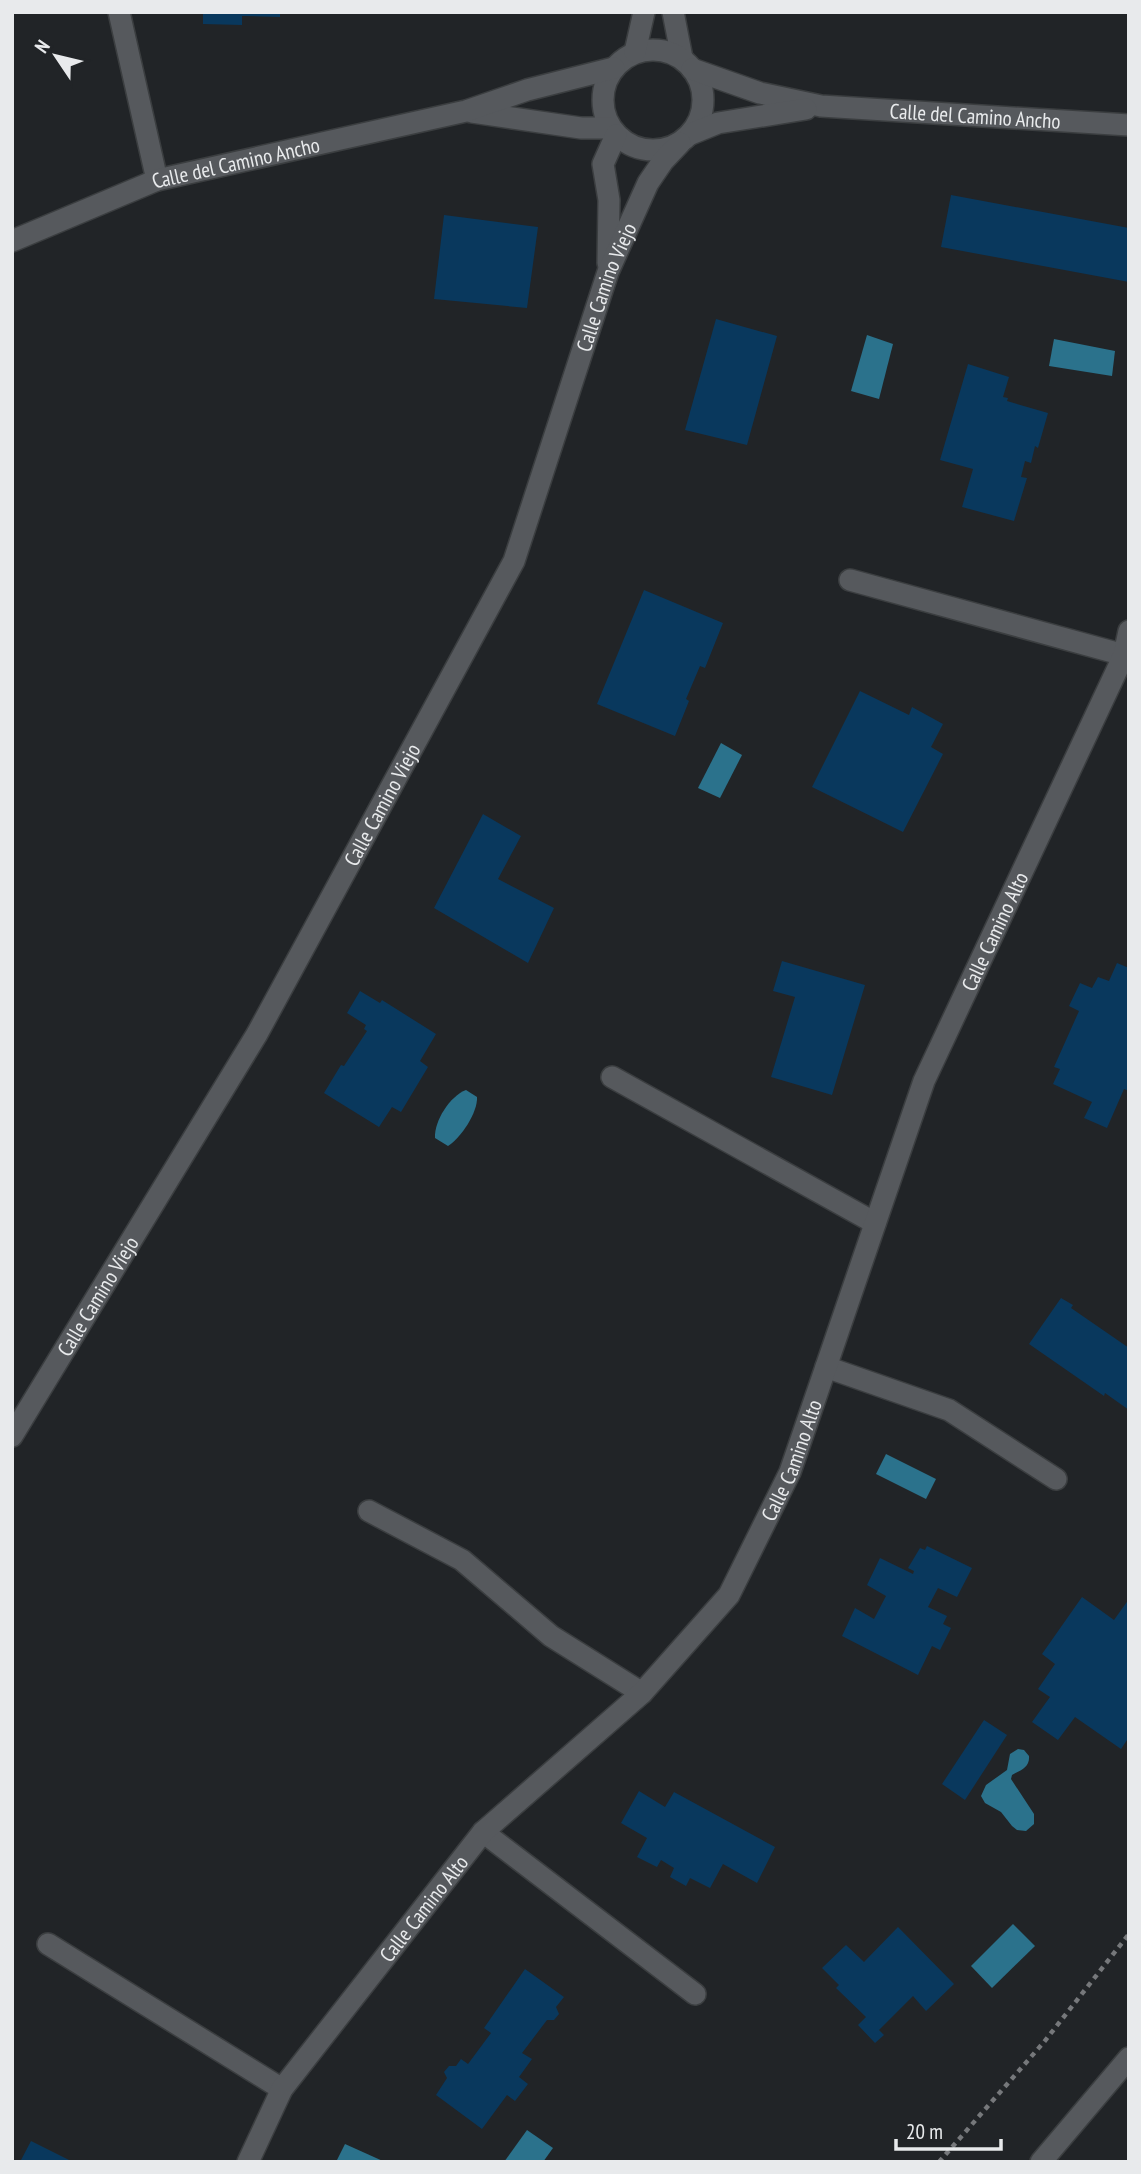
<svg xmlns="http://www.w3.org/2000/svg" width="1141" height="2174" font-family="'PT Sans Narrow',sans-serif">
	<style>
		.water { fill: #2b728c }
		.building { fill: #09385d }
		.lines { fill: none; stroke-linecap: round; stroke-linejoin: round }
		.minor-casing { stroke: #3b3e40; stroke-width: 24 }
		.path { stroke: #76787b; stroke-width: 4.5; stroke-dasharray: 5 5; stroke-linecap: butt }
		.minor { stroke: #56595d; stroke-width: 21 }
		.labels { text-anchor: middle; dominant-baseline: central; stroke-width: 7; stroke-linejoin: round; paint-order: stroke }
		.street-label { font-size: 21px; fill: #e8eaec; stroke: #212427 }
	</style>
	<rect width="100%" height="100%" fill="#212427"/>
	<g class="water">
		<polygon points="867,335 893,344 879,399 851,391"/>
		<polygon points="1054,339 1115,351 1112,376 1049,366"/>
		<polygon points="721,743 742,755 720,798 698,788"/>
		<path d="M 466,1090 L 477,1097 C 478,1112 461,1138 448,1146 L 435,1138 C 434,1121 450,1096 466,1090 Z"/>
		<polygon points="886,1454 936,1479 926,1499 876,1474"/>
		<path d="M 1018,1749 L 1024,1750 L 1029,1756 C 1030,1767 1021,1770 1012,1775 L 1011,1779 L 1034,1814 L 1034,1824 L 1026,1831 L 1017,1830 L 1012,1826 L 1001,1812 L 985,1803 L 981,1796 L 986,1785 L 1007,1770 L 1010,1754 Z"/>
		<polygon points="1013,1924 1035,1946 992,1988 971,1966"/>
		<polygon points="527,2130 553,2148 543,2162 504,2162"/>
		<polygon points="345,2144 385,2162 336,2162"/>
	</g>
	<g class="building">
		<polygon points="203,12 280,12 280,17 242,16 242,25 203,24"/>
		<polygon points="951,195 1129,228 1129,282 941,247"/>
		<polygon points="444,215 538,227 527,308 434,299"/>
		<polygon points="716,319 777,336 747,445 685,430"/>
		<polygon points="968,364 1009,377 1003,397 1008,398 1007,401 1048,413 1038,448 1035,446 1031,463 1025,461 1021,477 1027,478 1014,521 962,507 973,469 940,460"/>
		<polygon points="644,590 723,623 705,668 700,666 686,699 689,701 675,736 597,704"/>
		<polygon points="860,691 909,715 912,707 943,724 931,747 943,754 903,832 812,787"/>
		<polygon points="483,814 521,836 498,879 554,908 528,963 434,908"/>
		<polygon points="782,961 865,985 832,1095 771,1077 795,997 773,991"/>
		<polygon points="1117,963 1129,968 1129,1091 1124,1089 1107,1128 1084,1118 1092,1102 1053,1084 1060,1069 1054,1067 1079,1011 1069,1006 1080,983 1092,988 1098,977 1109,981"/>
		<polygon points="360,991 380,1003 382,1000 436,1034 420,1061 428,1067 401,1112 392,1107 379,1127 324,1093 341,1065 344,1066 367,1031 364,1029 366,1025 347,1013"/>
		<polygon points="1061,1298 1073,1305 1071,1308 1129,1348 1129,1410 1105,1393 1104,1396 1029,1344"/>
		<polygon points="927,1546 972,1568 957,1597 938,1588 928,1607 947,1616 943,1624 951,1628 940,1650 932,1646 918,1675 842,1636 855,1608 874,1619 886,1596 867,1585 880,1558 913,1574 914,1571 908,1568 920,1548 925,1550"/>
		<polygon points="1082,1597 1114,1620 1129,1599 1129,1737 1121,1749 1075,1717 1058,1740 1032,1722 1050,1697 1038,1689 1055,1664 1042,1654"/>
		<polygon points="984,1720 1007,1735 965,1800 942,1784"/>
		<polygon points="639,1791 665,1807 674,1792 775,1847 757,1883 723,1864 710,1888 690,1878 686,1886 670,1877 674,1868 661,1860 657,1867 637,1857 647,1838 621,1823"/>
		<polygon points="898,1927 954,1984 926,2011 913,1996 879,2030 884,2035 875,2043 858,2025 866,2017 836,1988 839,1985 822,1968 846,1945 864,1962"/>
		<polygon points="525,1969 564,1997 556,2007 559,2014 554,2020 547,2020 522,2053 532,2059 519,2077 528,2084 515,2101 507,2095 482,2129 436,2095 447,2078 444,2072 449,2066 456,2066 461,2059 468,2064 491,2033 484,2028"/>
		<polygon points="31,2141 73,2162 20,2162"/>
	</g>
	<g class="lines">
		<g class="minor-casing">
			<g id="minor">
				<polyline points="119,12 157,180"/>
				<polyline points="673,12 682,58"/>
				<circle cx="653" cy="100" r="50"/>
				<polyline points="635,52 644,12"/>
				<path id="s1" d="M 692,69 L 760,93 L 821,106 L 1129,125"/>
				<polyline points="472,112 581,128 610,128"/>
				<polyline points="691,134 718,123 806,109"/>
				<path id="s2" d="M 12,241 L 157,180 L 466,111 L 527,90 L 614,68"/>
				<polyline points="608,263 609,200 603,164 616,135"/>
				<polyline points="850,580 1124,655"/>
				<polyline points="612,1077 875,1223"/>
				<polyline points="826,1367 949,1410 1056,1479"/>
				<path id="s3" d="M 12,1436 L 257,1034 L 514,561 L 608,272 L 648,183 L 663,161 L 680,143"/>
				<polyline points="369,1511 462,1560 551,1636 642,1693"/>
				<polyline points="483,1832 695,1994"/>
				<polyline points="48,1944 282,2089"/>
				<path id="s4" d="M 248,2162 L 282,2089 L 483,1832 L 642,1693 L 729,1595 L 790,1472 L 924,1081 L 1124,655 L 1129,631"/>
				<polyline points="1041,2162 1129,2058"/>
			</g>
		</g>
		<polyline class="path" points="939,2162 1044,2042 1129,1934"/>
		<use href="#minor" class="minor"/>
	</g>
	<g class="labels">
		<g class="street-label">
			<text stroke="none"><textPath href="#s1" startOffset="289">Calle del Camino Ancho</textPath></text>
			<text stroke="none"><textPath href="#s2" startOffset="238">Calle del Camino Ancho</textPath></text>
			<text stroke="none"><textPath href="#s3" startOffset="1298">Calle Camino Viejo</textPath></text>
			<text stroke="none"><textPath href="#s3" startOffset="732">Calle Camino Viejo</textPath></text>
			<text stroke="none"><textPath href="#s4" startOffset="1465">Calle Camino Alto</textPath></text>
			<text stroke="none"><textPath href="#s3" startOffset="164">Calle Camino Viejo</textPath></text>
			<text stroke="none"><textPath href="#s4" startOffset="898">Calle Camino Alto</textPath></text>
			<text stroke="none"><textPath href="#s4" startOffset="310">Calle Camino Alto</textPath></text>
		</g>
	</g>
	<rect width="1141" height="2174" fill="none" stroke="#e8eaec" stroke-width="28"/>
	<g transform="translate(56 56) rotate(305)" stroke="#212427" stroke-width="5" paint-order="stroke">
	<path d="M0-5L12 26L0 18L-12 26Z" fill="#e8eaec"/>
	<text y="-10" font-size="19" font-weight="bold" text-anchor="middle" fill="#e8eaec">N</text>
	</g>
	<path d="M896 2139v10h105v-10" fill="none" stroke="#e8eaec" stroke-width="3.5"/>
	<text x="906" y="2139" font-size="21" fill="#e8eaec" stroke="#212427" stroke-width="5" paint-order="stroke">20 m</text>
</svg>
